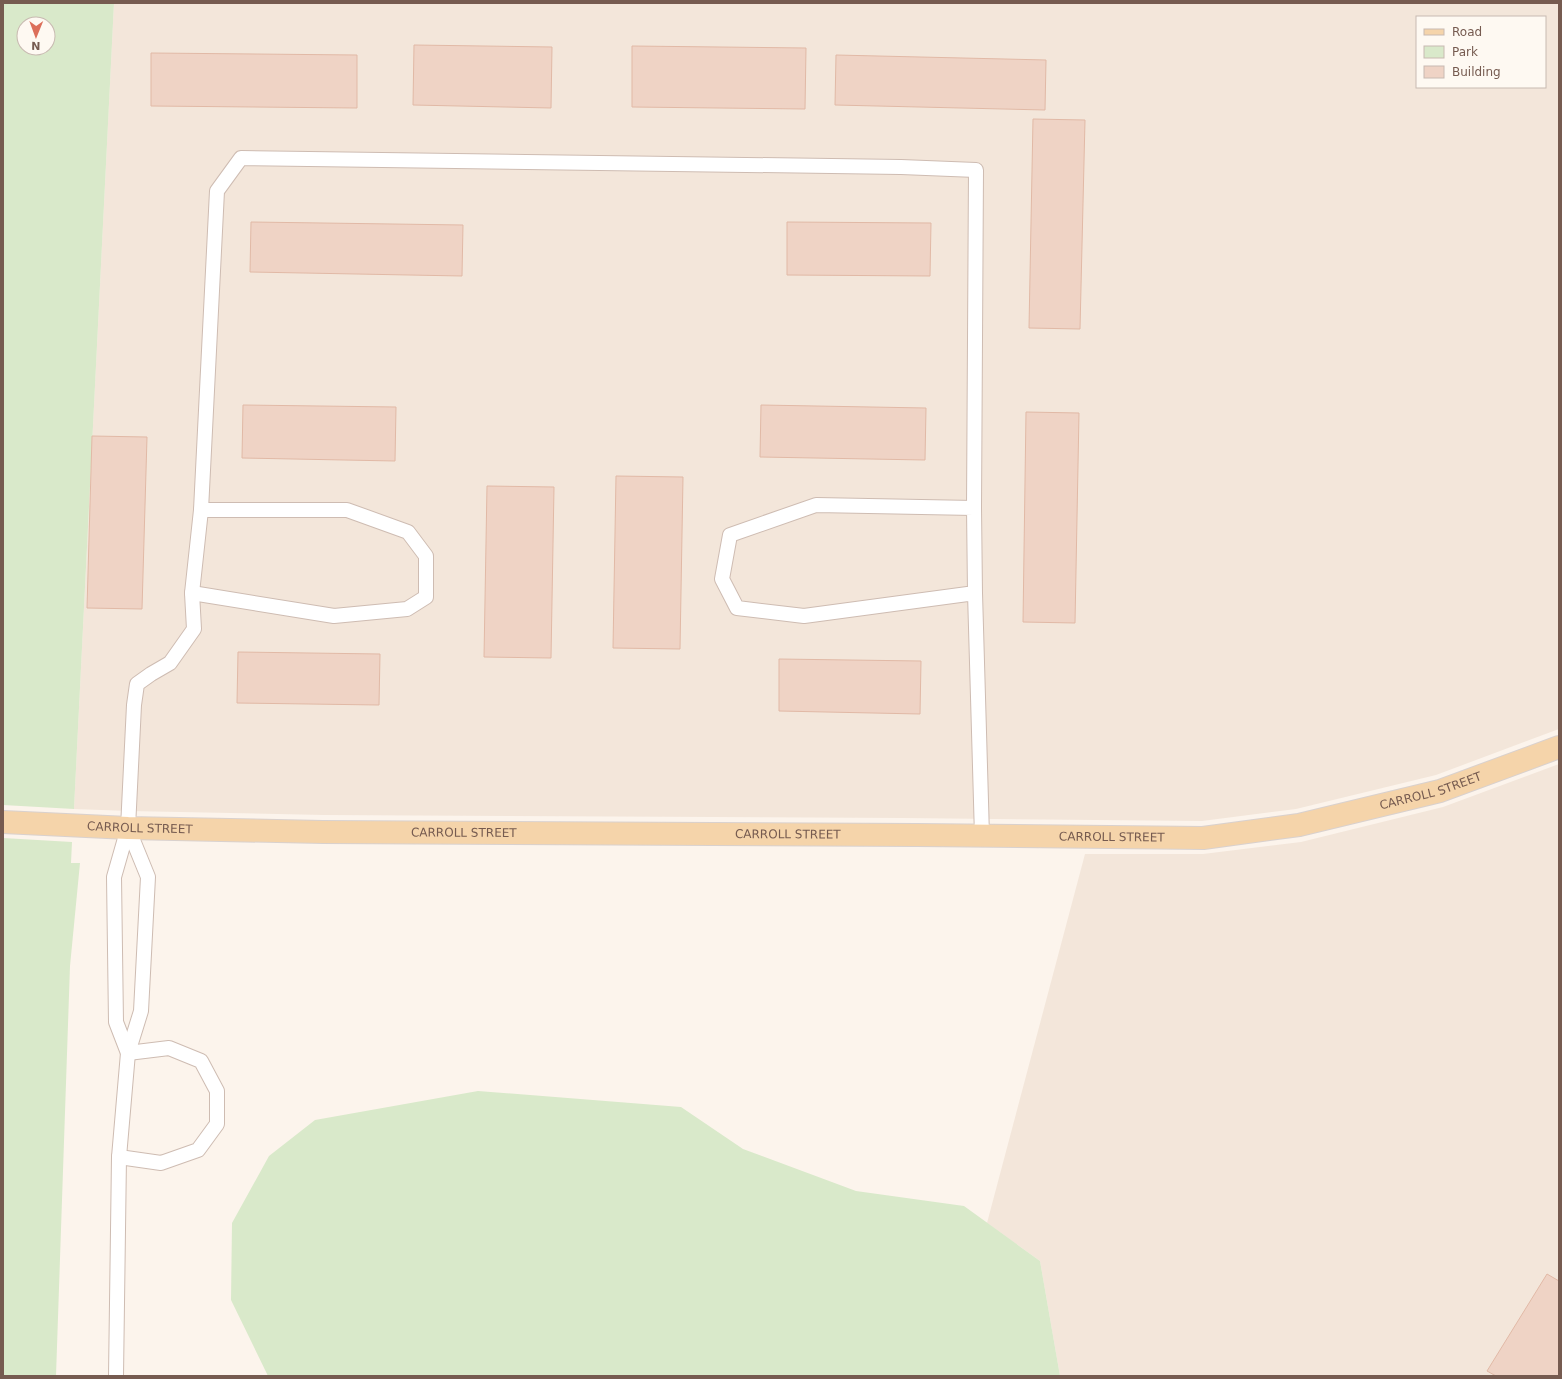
<svg xmlns="http://www.w3.org/2000/svg" width="1562" height="1379" font-family="'DejaVu Sans',sans-serif">
	<style>
		.residential { fill: #f3e6da; fill-rule: evenodd }
		.green { fill: #d9e9ca; fill-rule: evenodd }
		.building { fill: #efd3c5; stroke: #e1b9a6 }
		.lines { fill: none; stroke-linecap: round; stroke-linejoin: round }
		.service-casing { stroke: #cebcb2; stroke-width: 16 }
		.primary-casing { stroke: #d9d1ce; stroke-width: 24 }
		.service { stroke: #fff; stroke-width: 14 }
		.primary { stroke: #f5d4aa; stroke-width: 22 }
		.labels { text-anchor: middle; dominant-baseline: central; stroke-width: 3; stroke-linejoin: round; paint-order: stroke }
		.street-label { font-size: 12px; fill: #765b50; stroke: #fef9f2 }
	</style>
	<rect width="100%" height="100%" fill="#fcf4ec"/>
	<g class="residential">
		<path d="M 114,3 L 1559,3 L 1559,729 L 1436,775 L 1296,809 L 1202,821 L 903,818 L 324,815 L 129,811 L 74,809 ZM 1417,17 L 1545,17 L 1545,87 L 1417,87 Z"/>
		<polygon points="1559,764 1559,1376 1060,1376 1040,1261 987,1223 1085,854 1203,854 1301,842 1443,807"/>
	</g>
	<g class="green">
		<path d="M 3,3 L 114,3 L 74,809 L 3,805 ZM 24,24 L 48,24 L 48,48 L 24,48 Z"/>
		<polygon points="3,838 72,842 71,863 80,863 70,966 56,1376 3,1376"/>
		<polygon points="478,1091 681,1107 743,1149 856,1191 964,1206 1040,1261 1060,1376 268,1376 231,1300 232,1223 269,1156 315,1120"/>
	</g>
	<g class="building">
		<polygon points="414,45 552,47 551,108 413,105"/>
		<polygon points="632,46 806,48 805,109 632,107"/>
		<polygon points="151,53 357,55 357,108 151,106"/>
		<polygon points="836,55 1046,60 1045,110 835,105"/>
		<polygon points="1033,119 1085,120 1080,329 1029,328"/>
		<polygon points="251,222 463,225 462,276 250,272"/>
		<polygon points="787,222 931,223 930,276 787,275"/>
		<polygon points="243,405 396,407 395,461 242,458"/>
		<polygon points="761,405 926,408 925,460 760,457"/>
		<polygon points="1026,412 1079,413 1075,623 1023,622"/>
		<polygon points="92,436 147,437 142,609 87,608"/>
		<polygon points="616,476 683,477 680,649 613,648"/>
		<polygon points="487,486 554,487 551,658 484,657"/>
		<polygon points="238,652 380,654 379,705 237,703"/>
		<polygon points="779,659 921,661 920,714 779,711"/>
		<polygon points="1547,1274 1559,1281 1559,1376 1496,1376 1487,1371"/>
	</g>
	<g class="lines">
		<g class="service-casing">
			<g id="service">
				<polyline points="192,593 334,616 407,609 426,597 426,556 408,532 347,510 201,510"/>
				<polyline points="975,593 974,508 816,505 730,535 722,579 737,608 804,616 975,593 982,836"/>
				<polyline points="128,1053 116,1022 114,877 128,828 134,705 137,684 151,674 170,663 194,629 192,593 201,510 217,191 241,158 901,167 976,170 974,508"/>
				<polyline points="119,1157 161,1163 198,1150 217,1124 217,1091 201,1061 169,1048 128,1053"/>
				<polyline points="116,1376 119,1157 128,1053 141,1011 148,877 128,828"/>
			</g>
		</g>
		<g class="primary-casing">
			<g id="primary">
				<path id="s1" d="M 3,822 L 128,828 L 323,832 L 917,835 L 1203,838 L 1299,825 L 1440,791 L 1559,747"/>
			</g>
		</g>
		<use href="#service" class="service"/>
		<use href="#primary" class="primary"/>
	</g>
	<g class="labels">
		<g class="street-label">
			<text stroke="none"><textPath href="#s1" startOffset="1433">CARROLL STREET</textPath></text>
			<text stroke="none"><textPath href="#s1" startOffset="137">CARROLL STREET</textPath></text>
			<text stroke="none"><textPath href="#s1" startOffset="461">CARROLL STREET</textPath></text>
			<text stroke="none"><textPath href="#s1" startOffset="785">CARROLL STREET</textPath></text>
			<text stroke="none"><textPath href="#s1" startOffset="1109">CARROLL STREET</textPath></text>
		</g>
	</g>
	<rect width="1562" height="1379" fill="none" stroke="#765b50" stroke-width="8"/>
	<rect x="1416" y="16" width="130" height="72" fill="#fef9f2" stroke="#c8bab1"/>
	<rect x="1424" y="29" width="20" height="6" fill="#f5d4aa" stroke="#c8bab1"/>
	<text x="1452" y="36" font-size="12" fill="#765b50">Road</text>
	<rect x="1424" y="46" width="20" height="12" fill="#d9e9ca" stroke="#c8bab1"/>
	<text x="1452" y="56" font-size="12" fill="#765b50">Park</text>
	<rect x="1424" y="66" width="20" height="12" fill="#efd3c5" stroke="#c8bab1"/>
	<text x="1452" y="76" font-size="12" fill="#765b50">Building</text>
	<g transform="translate(36 36) rotate(181)"><circle r="19" fill="#fef9f2" stroke="#c8bab1"/>
	<path d="M0-3L7 15L0 10L-7 15Z" fill="#dc6f5a"/>
	<text y="-6" font-size="11" font-weight="bold" text-anchor="middle" fill="#765b50">N</text>
	</g>
</svg>
